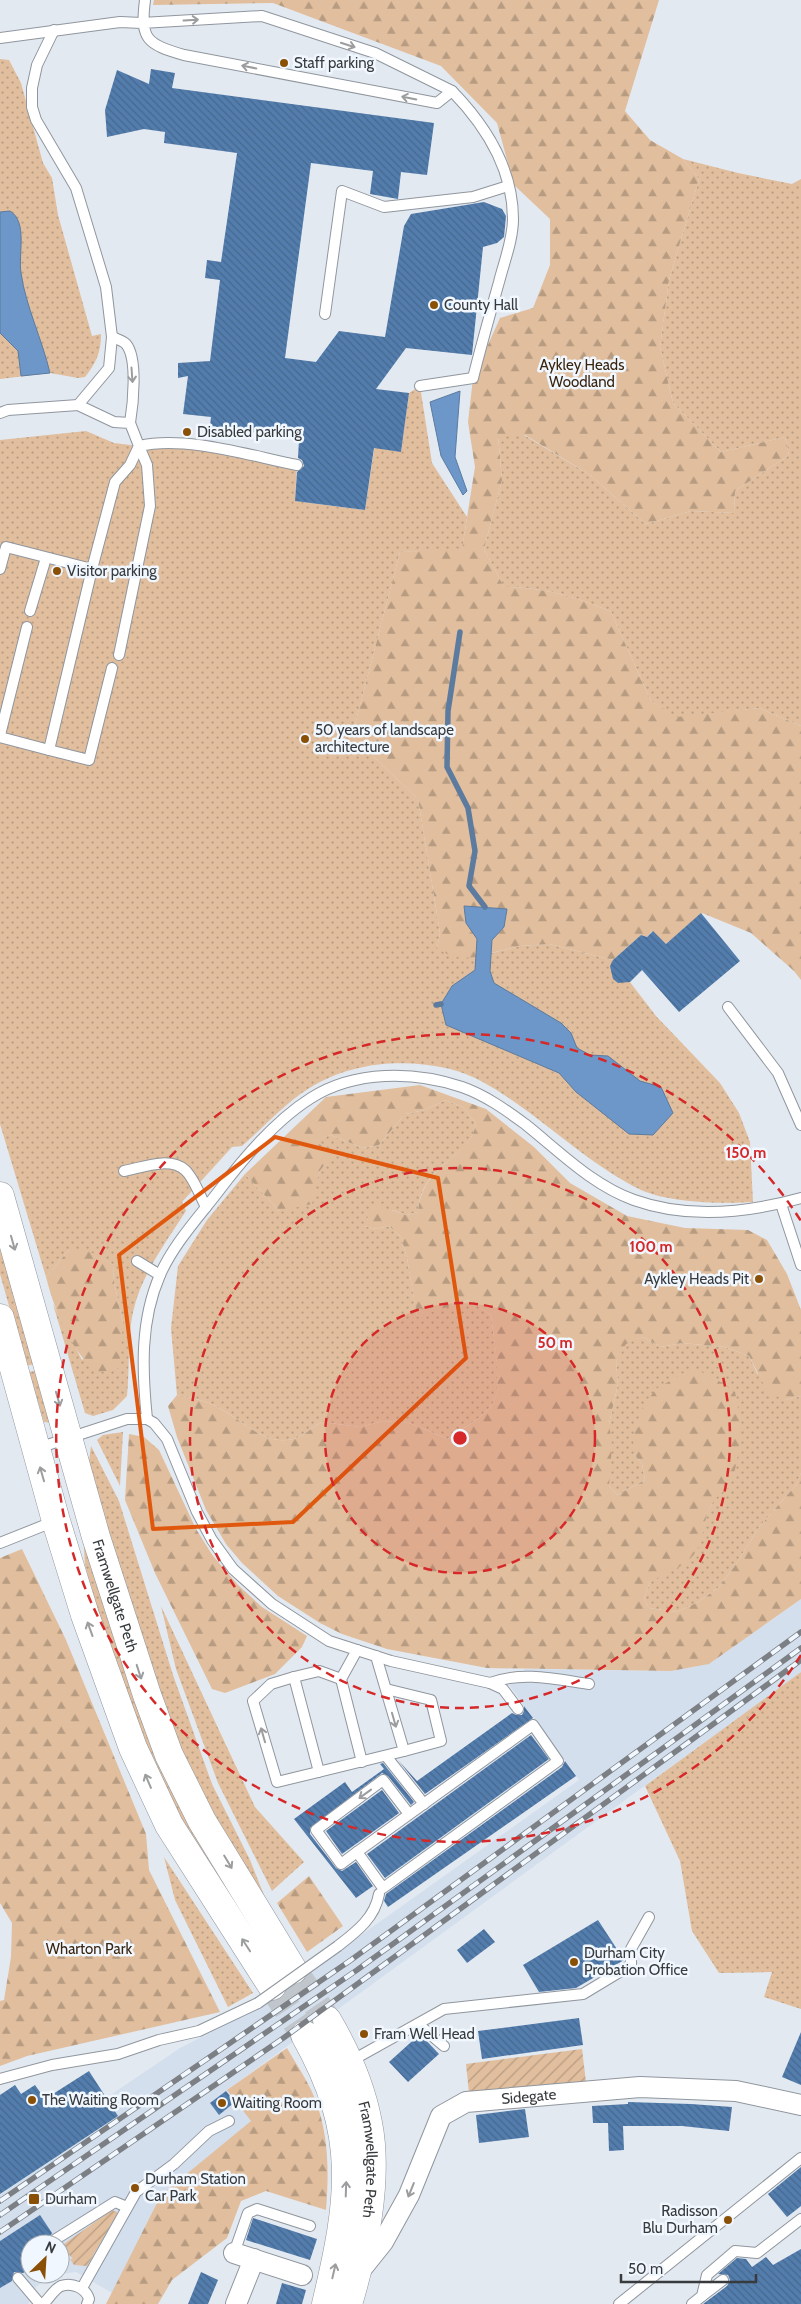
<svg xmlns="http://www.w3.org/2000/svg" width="801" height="2304" font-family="Cabin,sans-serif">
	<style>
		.built { fill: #d4dfed }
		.grass { fill: url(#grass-dots) }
		.forest { fill: url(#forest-firs) }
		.garden { fill: url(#garden-furrows) }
		.water { fill: #6c97c8; stroke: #5c7b9f }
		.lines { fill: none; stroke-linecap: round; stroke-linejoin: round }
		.stream { stroke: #5c7b9f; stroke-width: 5.5 }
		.building { fill: url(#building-back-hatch) }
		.trunk-tunnel { stroke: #c1c6cd; stroke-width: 28; stroke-dasharray: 28 14; stroke-linecap: butt }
		.service-casing { stroke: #90969e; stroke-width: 12 }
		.minor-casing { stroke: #90969e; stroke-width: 22 }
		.trunk-casing { stroke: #90969e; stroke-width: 29 }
		.service { stroke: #fff; stroke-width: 10 }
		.minor { stroke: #fff; stroke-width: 20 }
		.trunk { stroke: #fff; stroke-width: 28 }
		.rail-casing { stroke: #7c8085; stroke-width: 5.5 }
		.rail { stroke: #f0f7fe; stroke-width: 4; stroke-dasharray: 11; stroke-linecap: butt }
		.service-bridge-casing { stroke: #90969e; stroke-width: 12; stroke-linecap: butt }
		.service-bridge { stroke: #fff; stroke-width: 10 }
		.oneway { stroke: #9c9d9e }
		.marked { fill: none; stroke: #df580e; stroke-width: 4; stroke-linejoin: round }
		.ring { fill: none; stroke: #d62828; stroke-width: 2.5; stroke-dasharray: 9 6 }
		.poi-dot { fill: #8a5106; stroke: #f0f7fe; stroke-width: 2 }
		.labels { text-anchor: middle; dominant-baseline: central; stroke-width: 5; stroke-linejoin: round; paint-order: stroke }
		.poi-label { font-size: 15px; fill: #383b3e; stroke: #f0f7fe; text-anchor: start }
		.park-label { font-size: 15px; fill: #39240e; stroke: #f0f7fe }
		.street-label { font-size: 15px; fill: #383b3e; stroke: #f0f7fe }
		.centre { fill: #d62828; stroke: #f0f7fe; stroke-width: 2.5 }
		.ring-label { font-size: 15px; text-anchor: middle; font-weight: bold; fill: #d62828; stroke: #f0f7fe; stroke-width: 5; stroke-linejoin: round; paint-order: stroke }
	</style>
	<defs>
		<pattern id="grass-dots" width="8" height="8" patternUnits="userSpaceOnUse" patternTransform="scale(1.25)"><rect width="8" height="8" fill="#e1be9d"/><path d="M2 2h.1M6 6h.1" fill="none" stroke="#b79c81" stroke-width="1.8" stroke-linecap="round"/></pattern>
		<pattern id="forest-firs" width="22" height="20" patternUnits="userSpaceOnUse" patternTransform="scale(1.25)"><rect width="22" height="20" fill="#e1be9d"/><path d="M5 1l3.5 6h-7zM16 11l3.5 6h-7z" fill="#b79c81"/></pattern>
		<pattern id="garden-furrows" width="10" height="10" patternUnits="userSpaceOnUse" patternTransform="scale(1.25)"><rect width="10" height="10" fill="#e1be9d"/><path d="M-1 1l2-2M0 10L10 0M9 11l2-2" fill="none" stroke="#b79c81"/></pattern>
		<pattern id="building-back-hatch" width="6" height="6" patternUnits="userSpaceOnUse" patternTransform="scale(1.25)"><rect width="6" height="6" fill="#537dad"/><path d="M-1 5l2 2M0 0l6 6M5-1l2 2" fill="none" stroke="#46688e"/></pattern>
	</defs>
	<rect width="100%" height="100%" fill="#e3e9f1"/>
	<polygon class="built" points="801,1599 801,1672 227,2090 252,2121 161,2195 112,2293 76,2272 62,2274 60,2244 30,2244 30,2274 55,2274 36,2287 28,2304 0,2304 0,2092 2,2094 15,2085 22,2094 35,2085 45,2099 106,2098 180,2048 260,2007 579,1780 509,1685 525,1681 524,1669 671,1671 709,1664"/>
	<g class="grass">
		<path d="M 0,59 L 9,60 L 21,83 L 43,163 L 52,178 L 58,215 L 92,336 L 101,334 C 101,353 96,363 85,377 L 78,378 L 50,373 L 0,379 Z"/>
		<path d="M 683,159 L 738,173 L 792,184 L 801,179 L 801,726 L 759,708 L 676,718 L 651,701 L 611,612 C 574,596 545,588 504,587 L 484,549 L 502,480 L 498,435 L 524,435 L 590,475 L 646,524 L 691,511 L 734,513 L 735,491 L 789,455 L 785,437 L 721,452 L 673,403 L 660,347 L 669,280 L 699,179 Z"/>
		<path d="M 420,386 L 432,463 L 467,517 L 462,550 L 400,552 L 352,736 L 418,799 L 440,933 L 437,948 L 464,906 L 507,909 L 492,953 L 520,946 L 549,944 L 613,960 L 656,1016 L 720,1083 L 739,1113 L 750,1142 L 753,1202 C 722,1204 670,1203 641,1190 C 598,1169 562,1136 523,1108 C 502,1093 476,1075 450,1069 C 403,1058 350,1062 308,1089 C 284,1104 264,1127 242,1146 L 232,1147 L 182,1202 L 186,1211 C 166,1242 141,1275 133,1312 C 127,1340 130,1368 127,1396 L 113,1410 L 93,1416 L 85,1413 L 53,1304 L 82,1360 L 123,1323 L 114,1282 L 113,1265 L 87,1251 L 69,1250 L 46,1277 L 0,1124 L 0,440 L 86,431 L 114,443 L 139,446 L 156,442 L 297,465 L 295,501 L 365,510 L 375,444 L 401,452 L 409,393 Z"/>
		<path d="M 445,1100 L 463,1107 L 476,1124 C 469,1161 422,1161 418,1212 L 407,1215 L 392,1210 L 364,1226 L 376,1229 L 389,1226 L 401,1237 L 407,1258 L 417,1316 L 470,1300 L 491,1315 C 493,1334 504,1387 493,1403 C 484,1418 462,1428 448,1439 L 409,1423 L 383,1421 L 360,1427 L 322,1422 C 314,1426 301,1438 293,1439 C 264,1446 245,1422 221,1409 C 208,1401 193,1398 177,1395 L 171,1328 L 178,1266 L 207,1220 L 245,1174 L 279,1211 L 314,1190 L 319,1172 L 331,1155 L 315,1141 L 330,1135 L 363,1148 L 379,1145 L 405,1114 L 425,1110 Z"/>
		<polygon points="0,1229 39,1363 26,1366 0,1274"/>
		<polygon points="643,1337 661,1347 682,1343 725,1347 749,1356 757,1373 786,1400 801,1396 801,1473 796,1485 760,1526 734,1567 718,1588 698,1602 677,1612 649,1608 644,1598 650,1582 699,1543 708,1511 717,1494 634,1454 642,1464 645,1480 617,1495 609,1486 609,1424 618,1384 616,1362 626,1343"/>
		<polygon points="39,1370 52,1423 44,1422 29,1372"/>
		<polygon points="123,1432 120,1486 97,1440 103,1435"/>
		<path d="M 91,1446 L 119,1501 L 173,1675 L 212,1784 L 250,1860 L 264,1895 C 247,1870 229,1845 215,1819 C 155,1707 123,1582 89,1461 Z"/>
		<polygon points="83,1533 281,1978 181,1824 154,1770 106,1640 85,1565"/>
		<polygon points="161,1606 255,1807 304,1862 272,1891 218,1783 176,1669"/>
		<polygon points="801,1672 801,2009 764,1997 772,1972 719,1973 692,1931 680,1861 645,1786"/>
		<polygon points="164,1857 253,1993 228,2007 175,1900"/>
	</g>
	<g class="forest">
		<path d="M 154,0 L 659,0 L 625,111 L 650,140 L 683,159 L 699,179 L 669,280 L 660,347 L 673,403 L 721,452 L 785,437 L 789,455 L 735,491 L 734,513 L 691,511 L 646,524 L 590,475 L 525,435 L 498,435 L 502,480 L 484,549 L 504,587 C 545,588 574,596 611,612 L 651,701 L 676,717 L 759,708 L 801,726 L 801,980 L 794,971 L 751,933 L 702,913 L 666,944 L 652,931 L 647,937 L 641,935 L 613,960 L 549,944 L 520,946 L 491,953 L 492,940 L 504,927 L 466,923 L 477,939 L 476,957 C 461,959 449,957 437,948 L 440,933 L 418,799 L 352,736 L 400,552 L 462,549 L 475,467 L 468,422 L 473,378 L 500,318 L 533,308 L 550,265 L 550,219 L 514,185 L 497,123 L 441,66 L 273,3 L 153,5 Z"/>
		<path d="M 420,1085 L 486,1109 L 534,1147 L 570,1183 L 627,1216 L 685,1228 L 748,1230 L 767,1240 L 787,1274 L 801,1310 L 801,1396 L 786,1400 L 768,1393 L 749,1356 L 725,1347 L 682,1343 L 661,1347 L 643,1337 L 626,1344 L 616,1362 L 618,1384 L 609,1424 L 612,1445 L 609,1486 L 617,1495 L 645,1480 L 642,1464 L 634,1454 L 633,1435 L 643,1406 L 656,1389 L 692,1368 L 713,1377 L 735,1392 C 743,1428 741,1452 730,1487 C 695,1507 712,1538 690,1559 C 680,1569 662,1575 650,1582 L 644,1598 L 649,1608 L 677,1612 L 698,1602 L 718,1588 L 734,1567 L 760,1526 L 796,1485 L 801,1473 L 801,1599 L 709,1664 L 671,1671 L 487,1668 L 387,1649 L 342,1634 L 320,1623 L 278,1596 L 242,1563 L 226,1544 L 206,1510 L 177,1437 L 168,1406 L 177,1395 C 193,1398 208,1401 221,1409 C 245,1422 264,1446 293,1439 C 301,1438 314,1426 322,1422 L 360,1427 L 383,1421 L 409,1423 L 448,1439 C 462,1428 484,1418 493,1403 C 503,1387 493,1334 491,1315 L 469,1300 L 417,1317 L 407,1258 L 401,1237 L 389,1226 L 376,1229 L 364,1226 L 373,1204 L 407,1215 L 418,1212 C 423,1161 469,1160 476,1124 L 463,1107 L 445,1100 L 425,1110 L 405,1114 L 379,1145 L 363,1148 L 330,1135 L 316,1141 L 332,1155 L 319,1172 L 312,1204 L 279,1211 L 245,1174 L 326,1097 Z"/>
		<path d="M 69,1250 L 87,1250 L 113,1265 L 114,1282 L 123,1323 L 119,1368 L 97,1373 C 70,1349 55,1312 46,1277 Z"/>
		<polygon points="129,1434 144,1437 159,1450 196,1529 213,1556 238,1585 262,1607 307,1636 302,1647 275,1674 225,1693 212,1689 155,1573 125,1500"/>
		<polygon points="22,1549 66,1640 146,1834 149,1870 220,2012 27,2056 0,2066 0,2001 4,2000 11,1957 12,1923 0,1903 0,1558"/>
		<polygon points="309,1876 343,1926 307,1952 277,1903"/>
		<path d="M 287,2048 C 296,2064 308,2081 315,2099 C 329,2135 329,2172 326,2210 L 266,2191 L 241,2201 L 227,2238 L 172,2280 L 158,2304 L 106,2304 L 161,2195 L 251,2121 L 227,2090 Z"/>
	</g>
	<g class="garden">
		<polygon points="582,2049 586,2082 469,2093 466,2064"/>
		<polygon points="112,2210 117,2212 117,2214 87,2266 74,2265 70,2259 73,2259 61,2246"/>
	</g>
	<g class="water">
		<path d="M 10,211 C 28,222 18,254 21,273 C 26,307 42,339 50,373 L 21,376 L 18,351 L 0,333 L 0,212 Z"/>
		<polygon points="460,391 455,457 467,491 463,495 441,456 430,402"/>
		<polygon points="464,906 507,909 504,927 492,940 490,971 494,983 561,1023 571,1033 577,1048 590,1055 608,1056 640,1081 661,1087 673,1113 653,1135 629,1134 576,1092 559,1073 446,1025 441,1004 452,986 475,970 477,939 466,923"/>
	</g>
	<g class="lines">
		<g class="stream">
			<polyline points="460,632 448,711 447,767 468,808 475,851 469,886 485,907"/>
			<polyline points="436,1005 441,1004"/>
		</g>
	</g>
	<g class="building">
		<polygon points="151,69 175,73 172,88 434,123 427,175 401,172 398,199 370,194 373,171 311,163 285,358 316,362 339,331 385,337 404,226 411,214 484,202 502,209 506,216 504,237 497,243 483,247 472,355 406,348 376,389 409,393 401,452 374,448 365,510 295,501 297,472 304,466 302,460 298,458 299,439 210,426 211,417 183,414 188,376 178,378 178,363 210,361 220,280 205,278 207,260 221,262 237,153 164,143 165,132 144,129 107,137 105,110 117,70 149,84"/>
		<polygon points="701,913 740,961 679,1012 642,970 630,982 618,983 613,979 610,966 613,960 641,935 647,937 653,931 666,944"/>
		<polygon points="524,1706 533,1718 425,1794 398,1760 417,1781 512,1713 516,1715 522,1715 524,1711"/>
		<polygon points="531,1735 549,1759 385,1878 367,1854"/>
		<polygon points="565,1761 576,1776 388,1907 384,1901 386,1894 562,1767"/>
		<polygon points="383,1763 414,1802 411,1805 388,1776 382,1773 310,1828 310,1834 336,1868 342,1871 356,1862 375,1889 373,1886 356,1898 294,1819 345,1782 352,1792 384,1769 380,1764"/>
		<polygon points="382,1790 399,1813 342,1854 326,1831"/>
		<polygon points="598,1920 624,1960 576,1988 539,1992 523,1965"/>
		<polygon points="484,1929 495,1942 467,1963 457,1950"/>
		<polygon points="579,2018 583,2045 482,2059 478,2031"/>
		<polygon points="801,2032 801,2085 782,2077"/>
		<polygon points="420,2034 439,2054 408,2082 389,2062"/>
		<polygon points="89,2071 118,2116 0,2194 0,2095 15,2085 21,2094 35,2085 45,2099"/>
		<polygon points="226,2091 235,2102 219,2115 210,2103"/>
		<polygon points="628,2102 691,2104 732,2107 729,2131 682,2126 623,2126 624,2150 609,2151 608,2123 593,2123 592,2106 628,2104"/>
		<polygon points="525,2109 529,2137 479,2143 476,2115"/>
		<polygon points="801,2167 801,2206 787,2217 768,2194"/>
		<polygon points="40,2215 52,2233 49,2239 52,2244 30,2244 30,2269 23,2273 14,2272 12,2281 0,2288 0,2241"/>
		<polygon points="253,2218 317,2239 310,2260 246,2240"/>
		<polygon points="801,2249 801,2304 703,2304 727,2286 730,2280 728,2275 718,2274 737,2258 746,2259 752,2267 766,2257 773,2265"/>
		<polygon points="201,2272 218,2280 208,2304 188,2304"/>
		<polygon points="282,2283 306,2290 302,2304 276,2304"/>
	</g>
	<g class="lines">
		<g class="trunk-tunnel">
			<polyline points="293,1970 327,2020"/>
			<polyline points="272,1986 305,2035"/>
		</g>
		<g class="service-casing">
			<g id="service">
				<polyline points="54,30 37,65 32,88 32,107 36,120 76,188 106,287 112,337 109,368 78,405"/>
				<path d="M 0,38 L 120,22 L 142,23 L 262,16 L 375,53 L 452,91 L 437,103 L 184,55 C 147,44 140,40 145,0"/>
				<polyline points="325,314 342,191 384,207 473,197 508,186"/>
				<path d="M 112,337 C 117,339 123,341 126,344 C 138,358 133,405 130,423"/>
				<path d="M 420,386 L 473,378 C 481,346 490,314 499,282 C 504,262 513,240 513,219 C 513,169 485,125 452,91"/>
				<polyline points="0,413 8,410 78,405 114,422 130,423 139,446 130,465 115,482 92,569 6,547 0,569"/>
				<polyline points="30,611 46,558"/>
				<path d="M 119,655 L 150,506 L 147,465 L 139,446 C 185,435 251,456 297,465"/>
				<polyline points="0,735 27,627"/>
				<polyline points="0,737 49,750 92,569"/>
				<polyline points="49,750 89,760 112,668"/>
				<polyline points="728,1007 778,1073 801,1125"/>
				<path d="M 124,1171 C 141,1168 169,1156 185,1170 C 194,1178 200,1196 206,1207"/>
				<polyline points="781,1204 801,1265"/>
				<polyline points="137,1261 160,1275"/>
				<path d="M 147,1419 C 142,1370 140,1321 160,1275 C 174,1243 200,1216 221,1188 C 246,1155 276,1120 311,1098 C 355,1070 414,1071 462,1087 C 485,1095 506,1110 525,1124 C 559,1151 592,1185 634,1200 C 687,1219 747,1213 801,1198"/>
				<polyline points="38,1448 127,1419 147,1419 154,1423 167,1439 197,1512 212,1540 233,1569 272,1604 329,1641 391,1661 490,1683 503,1689 518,1709"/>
				<polyline points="0,1543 55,1521"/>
				<polyline points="357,1650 341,1679 362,1762"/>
				<polyline points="294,1677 319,1671 341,1679"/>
				<path d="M 490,1683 C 522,1671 555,1679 589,1684"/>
				<polyline points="386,1689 431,1700 441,1741 404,1751"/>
				<polygon points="533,1725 558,1761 383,1888 357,1852"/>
				<polyline points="386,1756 424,1804"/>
				<polyline points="319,1772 294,1677 271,1684 253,1701 277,1782 404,1751 376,1656"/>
				<polyline points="357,1852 341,1864 316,1830 383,1780 409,1814"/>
				<path d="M 338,1946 C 356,1932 375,1918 379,1894"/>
				<polyline points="418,2024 444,2046"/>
				<polyline points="351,2061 444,2009 583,1994 631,1965 631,1949 649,1917"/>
				<polyline points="0,2079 52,2065 118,2054 159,2040 199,2031 258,2003"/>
				<polyline points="56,2239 115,2202 127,2207"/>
				<polyline points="234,2253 248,2213 257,2209 310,2226"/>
				<polyline points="18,2278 40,2304"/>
				<polyline points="82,2288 136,2192 174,2164 209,2131 229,2121"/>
				<polyline points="702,2296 723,2280"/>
				<path d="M 43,2304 C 49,2299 54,2289 61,2286 C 72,2282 86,2288 89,2299 L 87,2304"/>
				<polyline points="619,2304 801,2158"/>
				<polyline points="692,2304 702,2296 707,2275 735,2251 757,2253 801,2219"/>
			</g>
		</g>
		<g class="minor-casing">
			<g id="minor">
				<polyline points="234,2253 302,2275"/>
				<path id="s1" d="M 359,2272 L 383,2242 L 409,2195 L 441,2116 L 466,2102 L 640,2087 L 736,2091 L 801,2105"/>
				<polyline points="236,2304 254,2259"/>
			</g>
		</g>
		<g class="trunk-casing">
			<g id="trunk">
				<path id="s2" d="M 0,1196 L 96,1537 L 147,1695 L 169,1755 L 202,1821 L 293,1970"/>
				<polyline points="0,1318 56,1521 85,1615 133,1748 169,1825 272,1986"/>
				<path id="s3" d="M 327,2020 C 346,2052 361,2086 368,2123 C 379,2178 364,2251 348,2304"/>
				<path d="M 305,2035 C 361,2134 351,2199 326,2304"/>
			</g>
		</g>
		<use href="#service" class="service"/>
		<use href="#minor" class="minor"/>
		<use href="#trunk" class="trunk"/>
		<g class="rail-casing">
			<g id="rail">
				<polyline points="0,2201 351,1960 801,1632"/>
				<polyline points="0,2215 357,1970 801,1648"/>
				<polyline points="0,2232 282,2039 801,1660"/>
			</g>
		</g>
		<use href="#rail" class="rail"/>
		<g class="service-bridge-casing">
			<polyline id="service-bridge" points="258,2003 338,1946"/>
		</g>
		<use href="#service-bridge" class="service-bridge"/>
	</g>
	<defs><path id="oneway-shaft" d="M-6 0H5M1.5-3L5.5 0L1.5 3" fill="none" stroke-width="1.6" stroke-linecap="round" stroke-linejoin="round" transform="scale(1.25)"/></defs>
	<g class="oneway">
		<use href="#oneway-shaft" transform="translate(191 20) rotate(-3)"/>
		<use href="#oneway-shaft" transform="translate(348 45) rotate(18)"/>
		<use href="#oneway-shaft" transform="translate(249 67) rotate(-169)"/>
		<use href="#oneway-shaft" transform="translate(409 98) rotate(-169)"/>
		<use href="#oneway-shaft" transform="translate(132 375) rotate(86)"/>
		<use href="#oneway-shaft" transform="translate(13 1243) rotate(74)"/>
		<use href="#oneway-shaft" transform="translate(58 1399) rotate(74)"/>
		<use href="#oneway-shaft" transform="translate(42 1474) rotate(-106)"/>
		<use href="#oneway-shaft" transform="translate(90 1629) rotate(-110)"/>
		<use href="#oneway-shaft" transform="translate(139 1672) rotate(72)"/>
		<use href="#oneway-shaft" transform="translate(394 1720) rotate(74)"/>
		<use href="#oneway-shaft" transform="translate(263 1735) rotate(-106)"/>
		<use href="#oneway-shaft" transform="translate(148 1781) rotate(-113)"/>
		<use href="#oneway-shaft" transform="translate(365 1794) rotate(144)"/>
		<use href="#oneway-shaft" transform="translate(228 1862) rotate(59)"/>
		<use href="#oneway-shaft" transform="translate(246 1945) rotate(-123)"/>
		<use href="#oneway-shaft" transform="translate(346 2189) rotate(-88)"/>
		<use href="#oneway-shaft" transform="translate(411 2190) rotate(112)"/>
		<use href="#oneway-shaft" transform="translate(334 2271) rotate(-77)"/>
	</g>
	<path class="marked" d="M 275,1137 L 438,1178 L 466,1358 L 293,1522 L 153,1529 L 119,1255 Z"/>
	<circle cx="460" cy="1438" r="135" fill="#d62828" fill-opacity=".12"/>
	<g class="ring">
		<circle cx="460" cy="1438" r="135"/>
		<circle cx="460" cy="1438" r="270"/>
		<path d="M801 1655A404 404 0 1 1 801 1221"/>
	</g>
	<g class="poi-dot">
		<circle cx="284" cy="63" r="5"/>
		<circle cx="434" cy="305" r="5"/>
		<circle cx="187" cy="432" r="5"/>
		<circle cx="57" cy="571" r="5"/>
		<circle cx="305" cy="739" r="5"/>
		<circle cx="759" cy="1279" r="5"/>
		<circle cx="574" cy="1962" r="5"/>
		<circle cx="364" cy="2034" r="5"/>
		<circle cx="32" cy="2100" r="5"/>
		<circle cx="222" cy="2103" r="5"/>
		<circle cx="135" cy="2188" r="5"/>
		<rect x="28" y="2193" width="12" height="12" rx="2.5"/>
		<circle cx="728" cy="2220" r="5"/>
	</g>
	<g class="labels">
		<g class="poi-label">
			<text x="294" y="63">Staff parking</text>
			<text x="444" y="305">County Hall</text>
			<text x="197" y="432">Disabled parking</text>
			<text x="67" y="571">Visitor parking</text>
			<text x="315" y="730">50 years of landscape<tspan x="315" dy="17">architecture</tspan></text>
			<text x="749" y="1279" text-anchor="end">Aykley Heads Pit</text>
			<text x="584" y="1953">Durham City<tspan x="584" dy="17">Probation Office</tspan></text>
			<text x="374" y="2034">Fram Well Head</text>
			<text x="42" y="2100">The Waiting Room</text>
			<text x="232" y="2103">Waiting Room</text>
			<text x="145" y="2179">Durham Station<tspan x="145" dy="17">Car Park</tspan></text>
			<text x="45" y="2199">Durham</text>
			<text x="718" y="2211" text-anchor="end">Radisson<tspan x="718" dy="17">Blu Durham</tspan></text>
		</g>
		<g class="park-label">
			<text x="582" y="365">Aykley Heads<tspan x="582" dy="17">Woodland</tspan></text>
			<text x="89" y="1949">Wharton Park</text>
		</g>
		<g class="street-label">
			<text stroke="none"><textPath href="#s2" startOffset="416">Framwellgate Peth</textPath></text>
			<text stroke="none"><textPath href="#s1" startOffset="269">Sidegate</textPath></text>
			<text stroke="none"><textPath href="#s3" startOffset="148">Framwellgate Peth</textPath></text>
		</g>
	</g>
	<circle cx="460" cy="1438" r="8" class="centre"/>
	<g class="ring-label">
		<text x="746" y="1158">150 m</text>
		<text x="651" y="1252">100 m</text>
		<text x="555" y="1348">50 m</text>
	</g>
	<g transform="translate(45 2259) rotate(25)"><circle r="24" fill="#f0f7fe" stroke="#a6acb1"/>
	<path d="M0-4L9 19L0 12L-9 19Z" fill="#8a5106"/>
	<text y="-8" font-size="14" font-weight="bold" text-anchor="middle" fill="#383b3e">N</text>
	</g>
	<path d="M621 2274v8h135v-8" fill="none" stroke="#383b3e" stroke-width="2.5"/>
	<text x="628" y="2274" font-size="15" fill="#383b3e" stroke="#f0f7fe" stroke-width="4" paint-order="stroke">50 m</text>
</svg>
